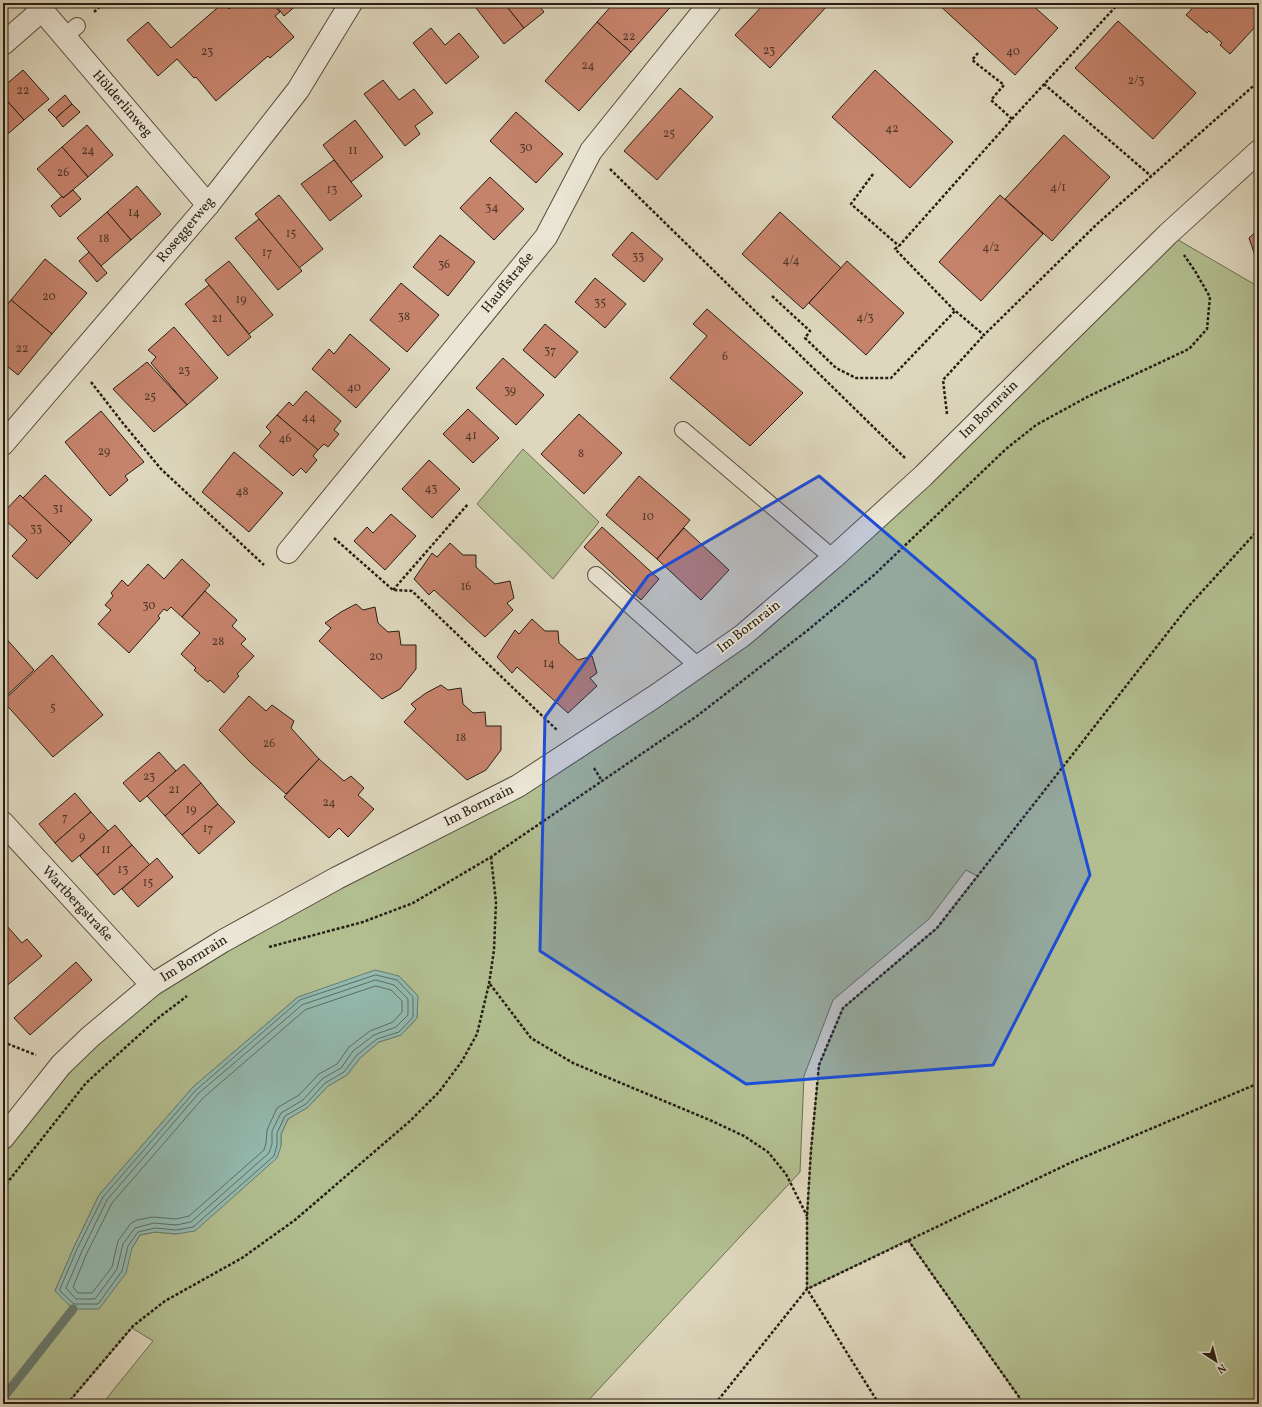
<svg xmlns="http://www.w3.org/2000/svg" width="1262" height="1407" font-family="Vollkorn,serif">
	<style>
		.green { fill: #b2be90; stroke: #6d6e52; fill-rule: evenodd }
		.water { fill: #93bab0; stroke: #687c71 }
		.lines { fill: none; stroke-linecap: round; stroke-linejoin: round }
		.shore { stroke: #5e6c62; stroke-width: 1 }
		.stream { stroke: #687c71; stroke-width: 9 }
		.building { fill: #c6836c; stroke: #281e13 }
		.lane-casing { stroke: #564c3e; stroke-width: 18 }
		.street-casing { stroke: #564c3e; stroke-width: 24 }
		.path { stroke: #281e13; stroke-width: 2.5; stroke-dasharray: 3 2; stroke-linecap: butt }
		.lane { stroke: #eae5d4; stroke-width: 16 }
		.street { stroke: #eae5d4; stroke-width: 22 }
		.marked { fill: #1d4ed8; fill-opacity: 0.2; stroke: #1d4ed8; stroke-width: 3; stroke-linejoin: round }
		.labels { text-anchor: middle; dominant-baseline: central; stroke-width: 3.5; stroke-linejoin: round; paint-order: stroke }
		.number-label { font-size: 12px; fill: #503729 }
		.street-label { font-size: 14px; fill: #281e13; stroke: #eae5d4 }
	</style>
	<rect width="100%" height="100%" fill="#ded7bd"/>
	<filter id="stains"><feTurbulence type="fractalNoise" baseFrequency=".005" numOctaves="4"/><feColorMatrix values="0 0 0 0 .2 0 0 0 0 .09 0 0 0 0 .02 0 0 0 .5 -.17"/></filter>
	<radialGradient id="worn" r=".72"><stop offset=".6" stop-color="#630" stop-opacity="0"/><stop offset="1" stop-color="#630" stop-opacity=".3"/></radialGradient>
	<g class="green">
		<path d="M 1168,234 L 1259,287 L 1259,1404 L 1024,1404 L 908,1240 L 807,1289 L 807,1216 L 811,1150 L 819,1065 L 843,1008 L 937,928 L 977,876 L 966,870 L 929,919 L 833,1000 L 804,1076 L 800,1172 L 585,1404 L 102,1404 L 153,1341 L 132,1328 L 67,1404 L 3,1404 L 3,1138 L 152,985 L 518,786 L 742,636 ZM 399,976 L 417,995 L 417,1018 L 401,1035 L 379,1042 L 360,1058 L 347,1075 L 328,1086 L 308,1107 L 288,1119 L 281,1134 L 281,1146 L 176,1234 L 155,1232 L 140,1235 L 132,1248 L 55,1291 L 74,1247 L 99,1195 L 193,1087 L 298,997 Z"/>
		<polygon points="523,449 599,522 553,579 477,504"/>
	</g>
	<polygon class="water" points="375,970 399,976 418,996 417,1018 401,1035 379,1042 360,1058 347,1075 328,1086 308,1107 288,1119 281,1134 281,1146 277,1158 195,1231 176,1234 155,1232 140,1235 132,1248 126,1273 99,1309 73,1309 55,1291 74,1247 99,1195 193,1087 298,997"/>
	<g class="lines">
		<g class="shore">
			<polygon points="376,975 397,980 413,997 413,1017 399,1032 377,1039 357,1055 344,1072 325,1083 306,1104 285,1116 277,1133 277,1145 274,1156 193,1227 176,1230 155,1228 138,1232 128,1246 122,1271 98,1304 74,1304 60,1291 60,1289 77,1249 103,1197 196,1090 300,1000"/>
			<polygon points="376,980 394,985 408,999 408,1015 396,1027 374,1035 353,1051 341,1068 322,1079 303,1100 281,1113 272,1131 272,1144 269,1153 191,1222 176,1225 154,1223 135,1228 123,1244 117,1269 95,1299 76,1299 66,1288 82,1251 107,1200 199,1093 302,1005"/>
			<polygon points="376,986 391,990 402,1001 402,1012 393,1022 370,1031 349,1047 337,1064 319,1074 299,1095 277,1108 267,1130 266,1143 264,1150 189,1216 176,1219 153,1217 137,1220 131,1223 118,1241 112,1267 92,1293 78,1293 73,1287 87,1253 112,1203 203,1098 305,1010"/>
		</g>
		<polyline class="stream" points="3,1398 73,1309"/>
	</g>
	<g class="building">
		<polygon points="223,3 229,9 236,3 272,3 280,12 275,16 294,37 270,58 268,56 216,101 196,77 194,78 177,59 158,76 127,40 148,22 171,48"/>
		<polygon points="274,3 299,3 284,16"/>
		<polygon points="482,3 504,3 524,28 504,44 476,8"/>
		<polygon points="504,3 537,3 544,12 524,28"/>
		<polygon points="614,3 674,3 631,52 597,22"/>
		<polygon points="765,3 826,3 828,5 770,68 735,35"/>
		<polygon points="937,3 1030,3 1058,28 1015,75"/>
		<polygon points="1197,3 1259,3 1259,25 1256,28 1255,27 1230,54 1220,45 1222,43 1209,31 1207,33 1186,15"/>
		<polygon points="1118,21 1196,93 1153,139 1075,68"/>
		<polygon points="597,22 631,52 579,111 545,81"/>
		<polygon points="431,28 445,45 459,33 479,57 446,84 413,43"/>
		<polygon points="23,70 49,99 24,120 3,96 3,87"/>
		<polygon points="875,70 953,142 910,188 832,117"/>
		<polygon points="383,80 399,100 414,89 433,113 415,126 420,134 405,146 364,94"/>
		<polygon points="680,88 713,117 657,180 624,151"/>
		<polygon points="65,95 72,104 56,118 48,110"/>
		<polygon points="3,96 24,120 3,138"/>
		<polygon points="72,104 80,112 63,127 56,118"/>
		<polygon points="516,112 563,154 536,183 490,141"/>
		<polygon points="355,120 383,157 351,182 323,145"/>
		<polygon points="87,125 113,155 88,177 62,147"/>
		<polygon points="1064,135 1110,177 1052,241 1005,199"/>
		<polygon points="62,147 88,177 63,198 37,169"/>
		<polygon points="334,160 362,196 330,221 301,184"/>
		<polygon points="490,177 524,209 494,240 460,208"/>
		<polygon points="137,186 161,214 131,240 107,212"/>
		<polygon points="73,190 81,199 60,217 51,206 62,196 63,198"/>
		<polygon points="279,195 323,249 299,268 255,214"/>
		<polygon points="1000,195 1043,234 981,301 939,262"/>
		<polygon points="107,212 131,240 101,266 77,238"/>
		<polygon points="780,212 841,268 803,309 742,254"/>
		<polygon points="259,219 302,271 278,290 235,238"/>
		<polygon points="1259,229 1259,267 1249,238"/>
		<polygon points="632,232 663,259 644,282 612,255"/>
		<polygon points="440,235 475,262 448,296 413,267"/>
		<polygon points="89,252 107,273 97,282 79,261"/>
		<polygon points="45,259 87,293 52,334 11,300"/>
		<polygon points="229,261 273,315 249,334 205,280"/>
		<polygon points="847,261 904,313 866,355 809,303"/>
		<polygon points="595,278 626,304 605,328 575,302"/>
		<polygon points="401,283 439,315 407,352 370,320"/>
		<polygon points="209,285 251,337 228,356 185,304"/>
		<polygon points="11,300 52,334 18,375 3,363 3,310"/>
		<polygon points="707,309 803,393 750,446 670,378 707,336 693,324"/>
		<polygon points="545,324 578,352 555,378 523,350"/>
		<polygon points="174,327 218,378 187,405 151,363 156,357 148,350"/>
		<polygon points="350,334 390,369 356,408 312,369 329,349 334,354"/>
		<polygon points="503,358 544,395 516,425 476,388"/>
		<polygon points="147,362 187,405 154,432 113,389"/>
		<polygon points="306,391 341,421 334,430 339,434 328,447 324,444 318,450 277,415 289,402 293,406"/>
		<polygon points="468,409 499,438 473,463 443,434"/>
		<polygon points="101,411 144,462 125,476 128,480 110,496 65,442"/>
		<polygon points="579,414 622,453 584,494 541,454"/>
		<polygon points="277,415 318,450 313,456 317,460 306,473 301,468 293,476 259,446 271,432 266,427"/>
		<polygon points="234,452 283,493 249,532 202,492"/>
		<polygon points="429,460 460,489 432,518 402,489"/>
		<polygon points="45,475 92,520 71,543 23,498"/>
		<polygon points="639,476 690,520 657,559 606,515"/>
		<polygon points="20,495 71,543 37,579 12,556 27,540 3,518 3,513"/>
		<polygon points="391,514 416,536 385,570 354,541 367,527 373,533"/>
		<polygon points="602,527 659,579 641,600 584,547"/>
		<polygon points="684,528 729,570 701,600 657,559"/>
		<polygon points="450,543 463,555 476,555 476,567 495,584 510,581 514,598 507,603 513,610 485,637 434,590 429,595 414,579 432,553 437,557"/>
		<polygon points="182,559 210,585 182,617 171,607 167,611 164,609 158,616 160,618 129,653 98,624 111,610 105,605 113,596 111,593 122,580 128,586 148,564 164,579"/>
		<polygon points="205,591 237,620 232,626 246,639 241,644 254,656 237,674 239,676 224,693 210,680 208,682 194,670 196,668 181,654 200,633 182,617"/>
		<polygon points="356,604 363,610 375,607 378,623 388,632 399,631 401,645 416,645 416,669 400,689 382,699 319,641 331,628 325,623 341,612"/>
		<polygon points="532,619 545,631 558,631 559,643 578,660 592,656 597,673 590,678 597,686 568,713 517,667 512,673 497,657 515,630 519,634"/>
		<polygon points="3,635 34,670 3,699"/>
		<polygon points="52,655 103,715 53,757 3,701"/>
		<polygon points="441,685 448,690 461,688 463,704 473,713 485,712 486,726 501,726 501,750 486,770 467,780 404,722 416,709 411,704 426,693"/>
		<polygon points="249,696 266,711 272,705 294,721 291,728 319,759 286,794 251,763 219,730"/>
		<polygon points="159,752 176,771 140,802 123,783"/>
		<polygon points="319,759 344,781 351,776 364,788 358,795 374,809 348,837 339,828 329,838 284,797"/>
		<polygon points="184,764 201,783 165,816 147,796"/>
		<polygon points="201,783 218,804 182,835 165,816"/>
		<polygon points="75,793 91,812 55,843 39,824"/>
		<polygon points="218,804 235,822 199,854 182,835"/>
		<polygon points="91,812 108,831 72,862 55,843"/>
		<polygon points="115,825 132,845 97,875 80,856"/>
		<polygon points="132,845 150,865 114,895 97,875"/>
		<polygon points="157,858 173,877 138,907 122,889"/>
		<polygon points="7,926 22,943 27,939 42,956 3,989 3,927 5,928"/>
		<polygon points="76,962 92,980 30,1035 14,1018"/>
	</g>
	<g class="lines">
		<g class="lane-casing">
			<g id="lane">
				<polyline points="64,37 77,26"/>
				<polyline points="683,430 833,558"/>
				<polyline points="596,575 698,666"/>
			</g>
		</g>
		<g class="street-casing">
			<g id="street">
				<polyline points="36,3 208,205"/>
				<polyline points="3,44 42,10"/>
				<polyline points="3,444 208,205 298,90 351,3"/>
				<polyline points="288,552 546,237 591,151 710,3"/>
				<polyline points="3,823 152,985"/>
				<polyline points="3,1138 61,1065 90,1037 152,985 223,941 337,878 518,786 654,697 742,636 833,558 923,476 1168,234 1259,151"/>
			</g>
		</g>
		<g class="path">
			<polyline points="1119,3 1012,119 899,246 895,249 953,309 984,335 1096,225 1259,81"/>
			<polyline points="94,12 104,3"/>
			<polyline points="978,53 972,60 1004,85 991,100 1012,119"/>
			<polyline points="1044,84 1151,176"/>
			<polyline points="610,169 905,458"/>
			<polyline points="873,174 851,204 899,246"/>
			<polyline points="772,296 810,331 805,338 836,368 856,378 891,378 955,311"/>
			<polyline points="91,382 122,422 161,469 264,565"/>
			<polyline points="947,414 943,380 984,335"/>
			<polyline points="334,538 393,590 412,591 557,730"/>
			<polyline points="393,590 468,504"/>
			<polyline points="594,768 602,781"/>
			<polyline points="269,947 363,922 413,903 491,857 697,716 808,630 874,575 1006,449 1036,425 1089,396 1189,349 1207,329 1210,297 1195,271 1184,255"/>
			<polyline points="490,984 531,1038 573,1063 712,1121 744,1136 768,1152 786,1174 807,1216"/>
			<polyline points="3,1042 36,1055"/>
			<polyline points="3,1188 86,1083 157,1019 187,996"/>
			<polyline points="908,1240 1024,1404"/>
			<polyline points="67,1404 133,1326 165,1301 242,1258 295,1220 410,1121 439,1092 462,1061 477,1034 489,984 494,950 496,902 491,857"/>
			<polyline points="715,1404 807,1289 1070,1163 1259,1083"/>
			<polyline points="879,1404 807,1289 807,1216 811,1150 819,1065 843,1008 937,928 1187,608 1259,529"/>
		</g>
		<use href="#lane" class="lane"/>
		<use href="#street" class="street"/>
	</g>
	<path class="marked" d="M 819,476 L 1035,660 L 1090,875 L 993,1065 L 746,1084 L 540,951 L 545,717 L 648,576 Z"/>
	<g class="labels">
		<g class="number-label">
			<text x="629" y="37">22</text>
			<text x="769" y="51">23</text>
			<text x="207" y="52">23</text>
			<text x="1013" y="52">40</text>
			<text x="588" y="66">24</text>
			<text x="1136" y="81">2/3</text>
			<text x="23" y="91">22</text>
			<text x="892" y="129">42</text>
			<text x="669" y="134">25</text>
			<text x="526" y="148">30</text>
			<text x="88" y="151">24</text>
			<text x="353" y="151">11</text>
			<text x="63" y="173">26</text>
			<text x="1058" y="188">4/1</text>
			<text x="332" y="190">13</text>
			<text x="492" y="208">34</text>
			<text x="134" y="213">14</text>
			<text x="291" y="234">15</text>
			<text x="104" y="239">18</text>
			<text x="991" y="248">4/2</text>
			<text x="267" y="253">17</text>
			<text x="638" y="257">33</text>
			<text x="791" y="261">4/4</text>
			<text x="444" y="265">36</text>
			<text x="49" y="297">20</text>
			<text x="241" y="300">19</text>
			<text x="600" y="303">35</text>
			<text x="404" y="317">38</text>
			<text x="865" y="318">4/3</text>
			<text x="217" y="319">21</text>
			<text x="22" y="349">22</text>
			<text x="550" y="351">37</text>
			<text x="725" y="357">6</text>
			<text x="184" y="371">23</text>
			<text x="354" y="388">40</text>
			<text x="510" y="391">39</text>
			<text x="150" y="397">25</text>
			<text x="309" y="418">44</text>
			<text x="471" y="436">41</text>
			<text x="285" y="439">46</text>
			<text x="104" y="452">29</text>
			<text x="581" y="454">8</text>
			<text x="431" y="489">43</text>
			<text x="242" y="492">48</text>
			<text x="58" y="509">31</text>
			<text x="648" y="517">10</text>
			<text x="36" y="529">33</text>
			<text x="466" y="587">16</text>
			<text x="149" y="606">30</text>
			<text x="218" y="642">28</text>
			<text x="376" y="657">20</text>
			<text x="549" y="664">14</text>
			<text x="53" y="708">5</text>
			<text x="461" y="738">18</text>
			<text x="269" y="744">26</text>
			<text x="149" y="777">23</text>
			<text x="174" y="790">21</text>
			<text x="329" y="803">24</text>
			<text x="191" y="810">19</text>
			<text x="65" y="818">7</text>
			<text x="208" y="829">17</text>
			<text x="82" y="837">9</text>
			<text x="106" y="850">11</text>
			<text x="123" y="870">13</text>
			<text x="148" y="883">15</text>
		</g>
		<g class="street-label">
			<text transform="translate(122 104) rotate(49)">Hölderlinweg</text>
			<text transform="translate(186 230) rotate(-50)">Roseggerweg</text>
			<text transform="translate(508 283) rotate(-51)">Hauffstraße</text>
			<text transform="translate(989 410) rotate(-45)">Im Bornrain</text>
			<text transform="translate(749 627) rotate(-38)">Im Bornrain</text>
			<text transform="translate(479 806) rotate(-27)">Im Bornrain</text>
			<text transform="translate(77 904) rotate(47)">Wartbergstraße</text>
			<text transform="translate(194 959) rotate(-32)">Im Bornrain</text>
		</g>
	</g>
	<rect width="1262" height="1407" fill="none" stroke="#ded7bd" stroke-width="16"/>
	<rect x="4" y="4" width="1254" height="1399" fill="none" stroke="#281e13" stroke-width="2"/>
	<rect x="8" y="8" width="1246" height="1391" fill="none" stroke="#281e13"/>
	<g transform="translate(1216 1361) rotate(144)" stroke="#eae5d4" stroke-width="3" paint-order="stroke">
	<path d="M0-3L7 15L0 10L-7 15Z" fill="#281e13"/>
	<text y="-6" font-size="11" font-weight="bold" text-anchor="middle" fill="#281e13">N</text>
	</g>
	<rect width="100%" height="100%" filter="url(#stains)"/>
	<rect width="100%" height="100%" fill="url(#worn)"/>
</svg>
